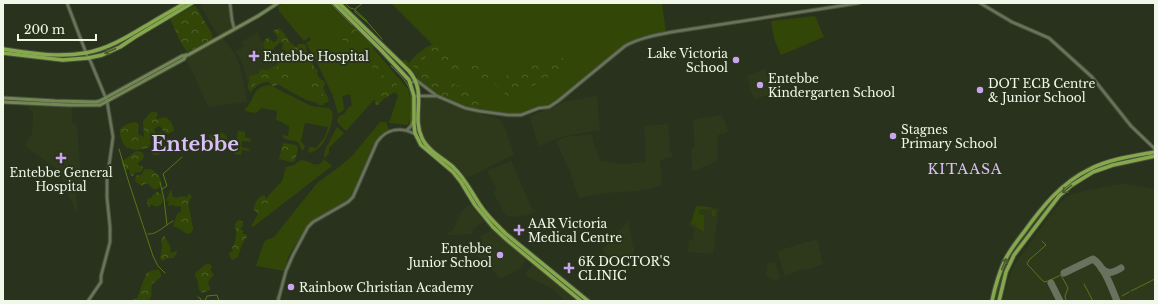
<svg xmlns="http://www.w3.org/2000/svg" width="1158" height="304" font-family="'Libre Baskerville',serif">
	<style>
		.built { fill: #2e391c }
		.grass { fill: #324607 }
		.forest { fill: url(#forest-crowns) }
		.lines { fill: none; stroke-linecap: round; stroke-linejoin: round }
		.stream { stroke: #577717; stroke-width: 1 }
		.taxiway { stroke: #6a725f; stroke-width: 7 }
		.tertiary-casing { stroke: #484f3c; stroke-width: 4.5 }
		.secondary-casing { stroke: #484f3c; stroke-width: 5 }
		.trunk-casing { stroke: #484f3c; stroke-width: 5.5 }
		.tertiary { stroke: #68735a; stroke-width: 2.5 }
		.secondary { stroke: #738755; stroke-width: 3 }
		.trunk { stroke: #86a84c; stroke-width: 3.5 }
		.oneway { stroke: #4a5b2d }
		.poi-dot { fill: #c9a5ee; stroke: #29321c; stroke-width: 1.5 }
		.labels { text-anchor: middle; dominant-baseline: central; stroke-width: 4; stroke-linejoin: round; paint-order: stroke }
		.poi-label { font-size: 12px; fill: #f1f7e9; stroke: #29321c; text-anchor: start }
		.quarter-label { font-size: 14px; letter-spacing: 1px; fill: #dac0f7; stroke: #29321c }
		.town-label { font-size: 20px; font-weight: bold; fill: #dac0f7; stroke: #29321c }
	</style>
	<defs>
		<pattern id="forest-crowns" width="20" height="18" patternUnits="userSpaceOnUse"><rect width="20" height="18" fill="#324607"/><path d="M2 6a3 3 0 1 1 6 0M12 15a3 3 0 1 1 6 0" fill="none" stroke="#50612b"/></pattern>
	</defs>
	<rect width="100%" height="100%" fill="#29321c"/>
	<g class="built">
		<polygon points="199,3 228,3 232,26 231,29 221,35 217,34"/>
		<polygon points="257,32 275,65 250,82 250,80 247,80 243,65 236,51 244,46 242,42"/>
		<polygon points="223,38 236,56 240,67 247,102 208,107 194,75 186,60 188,57"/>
		<polygon points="765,69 773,94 755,99 752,95 747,76"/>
		<polygon points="597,96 600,130 561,137 538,146 530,116 564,102"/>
		<polygon points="429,97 439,99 456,107 499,119 504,125 514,154 480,172 466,178 459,168 453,165 425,143 420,133 419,116 421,105 423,100"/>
		<polygon points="24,101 72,107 72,124 77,125 81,182 75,183 78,215 63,183 60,171 25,146 32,133 33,113"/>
		<polygon points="720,115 724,119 728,132 718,135 717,161 692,172 691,150 695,146 693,120"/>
		<polygon points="668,124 670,151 673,157 664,158 664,160 660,160 662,185 650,189 638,191 605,193 579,198 569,169 556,142 564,137 592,134 593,142 601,162 607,162 622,164 646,162 644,126"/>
		<polygon points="511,161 532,209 536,211 529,215 514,217 512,216 508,217 504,213 493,192 497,190 487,171"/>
		<polygon points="1126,184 1155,189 1155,301 1003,301 1007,283 1013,267 1021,255 1048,218 1065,198 1072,194 1113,185"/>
		<polygon points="470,204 484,221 473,229 472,234 445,235 453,230 461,212"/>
		<polygon points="696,206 719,208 713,254 688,252 689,240 693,240 694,229 688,224 692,221"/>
		<polygon points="628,221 634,250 633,257 607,259 603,249"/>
		<polygon points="492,230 526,258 526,260 520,268 501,279 478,256 483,243 481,240 481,236"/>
		<polygon points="817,239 823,264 805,270 804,269 785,276 777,251"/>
		<polygon points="768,262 775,262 781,279 775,280 768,279 769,277 766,276"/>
		<polygon points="534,263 547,274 545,278 548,275 576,297 575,301 565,301 555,290 526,276 525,274"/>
	</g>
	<g class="grass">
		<polygon points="283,3 330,3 374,46 373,48 408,89 411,101 411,117 408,125 389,123 398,96 396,93 392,92 373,101 346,131 337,122 338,117 344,114 349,107 352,106 350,94 342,96 344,107 343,107 345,109 338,114 333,96 316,61 306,43 311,40 309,37 304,41 279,11 278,7"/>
		<polygon points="391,3 662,3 666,33 627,44 561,102 554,106 542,105 519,114 501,114 474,109 437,95 428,89 419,81 415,74 407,67 407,66 404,64 402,61 405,59 410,64 432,44"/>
		<polygon points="815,16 824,37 781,55 774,39 771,21"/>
		<path d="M 301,44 L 312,64 L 329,100 L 328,102 C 316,109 286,89 275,82 C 263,81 257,84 250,93 L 248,83 L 250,82 L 275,65 Z"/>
		<path d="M 270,85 L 311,106 C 315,107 327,107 330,109 C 338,114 326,141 320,147 C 317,150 313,151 310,153 L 308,152 L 309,147 L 316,148 L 325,137 L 328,127 L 305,123 L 301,141 L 305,146 L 303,151 L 301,149 L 298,142 C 292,140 284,141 282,135 L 288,136 L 289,126 L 284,124 L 282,122 L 276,120 L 277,111 L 261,108 C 257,115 251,113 244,110 C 246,108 248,106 250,103 C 255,92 257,86 270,85 Z"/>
		<polygon points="380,122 386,122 389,130 380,135 372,147 352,195 347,200 312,221 308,225 303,234 289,255 284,271 256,266 264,242 266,240 274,237 317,183 339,167 352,156"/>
		<polygon points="337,127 344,133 329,148 329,153 325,158 324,155 325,150"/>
		<polygon points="238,131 240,131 245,132 245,137 251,139 250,142 242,141 241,147 249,149 249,151 242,150 241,155 234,154"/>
		<polygon points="1155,153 1155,154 1112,163 1096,169 1074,181 1056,195 1013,253 1006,266 996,301 994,301 1001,276 1007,259 1036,219 1057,193 1085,172 1111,162"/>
		<path d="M 324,159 L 332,166 L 253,227 L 251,226 L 268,196 L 282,181 L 286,167 L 294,165 L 301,160 C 310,160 318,171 324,159 Z"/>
		<polygon points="696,206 710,207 710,209 716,210 715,216 712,216 712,210 699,209 699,214 704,215 704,232 691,223"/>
	</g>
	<g class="forest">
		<polygon points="195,5 211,32 213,38 210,41 187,52 181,43 170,19"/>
		<path d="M 352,26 L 356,29 L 358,36 L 348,43 L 344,42 C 337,34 341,27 352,26 Z"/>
		<path d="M 279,28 L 285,34 L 285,36 L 287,37 L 289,41 L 296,47 L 299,44 L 304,44 L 306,46 L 307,55 L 310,57 L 309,59 L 312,60 L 311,62 L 314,65 L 314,67 L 318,70 L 317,74 L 320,79 L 324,81 L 325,84 L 322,91 L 323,96 L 322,99 L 324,100 L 323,105 L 319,105 C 317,103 317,101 319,98 L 316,98 L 314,97 L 316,92 C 308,92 304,88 305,80 L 310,76 L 309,75 L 310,70 C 306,65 308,60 302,56 C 291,59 290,71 288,81 L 285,82 L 285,85 L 284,85 L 278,84 L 274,87 L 263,78 L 259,79 L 255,84 L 256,87 L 255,88 L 248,89 L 249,79 L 250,76 L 259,74 L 259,71 L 261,69 L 268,70 L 270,72 L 273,72 L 277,68 L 282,54 L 287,52 L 286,50 L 283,50 L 282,49 L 283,43 L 280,42 C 276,48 272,47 269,54 L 267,54 L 265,52 L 263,42 L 268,37 L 273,42 L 276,41 L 278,37 L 273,31 Z"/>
		<path d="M 428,46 C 438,45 440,51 449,52 L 451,56 L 456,56 C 460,61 461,62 468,61 C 474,68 475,65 482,67 C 483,68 484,69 485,69 C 490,71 495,68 501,72 C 505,94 482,80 475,77 C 473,77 470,76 469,76 C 467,76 465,74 463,73 C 459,71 453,69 449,68 L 447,65 L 442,67 L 437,65 L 429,56 L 426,56 L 423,67 L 423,69 L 422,71 L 423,73 L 425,72 C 432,78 440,77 447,84 L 449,83 C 453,83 462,87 465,91 L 470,90 L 471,92 L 478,92 L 483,97 L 482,102 L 481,102 L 481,104 L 477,108 C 472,106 469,107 465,106 C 461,106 459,104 455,103 C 451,97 452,99 445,97 L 443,99 L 438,98 L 437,95 L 438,92 L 432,92 L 430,87 L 426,86 L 422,82 C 423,78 419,76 419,71 L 421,70 L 410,65 L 409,63 L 416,55 Z"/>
		<polygon points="371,53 373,57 377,59 379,67 378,69 373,69 371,62 367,66 356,64 355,61 355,58 357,57 366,57"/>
		<path d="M 563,58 L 567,60 L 559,70 L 514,98 L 508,99 L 505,96 L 504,90 L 497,91 L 498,84 L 500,84 C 502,79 507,77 509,72 Z"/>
		<polygon points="379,75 383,75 392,83 397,82 397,86 394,91 393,93 387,97 386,99 384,97 384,99 378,105 376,105 375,103 376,100 372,99 371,97 375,95 375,89 378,87 384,87 384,84 380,84 378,76"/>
		<path d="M 153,112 L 156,112 L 158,114 L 156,118 L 157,119 L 166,117 C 171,121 173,124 174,131 L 168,134 L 163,131 L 161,127 L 158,126 L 154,129 L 156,133 L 161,132 L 163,136 L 160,144 L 164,144 C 167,151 159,156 153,155 L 152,153 L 155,149 L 152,143 L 153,137 L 149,139 L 151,142 C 149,149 148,148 142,149 C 130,152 122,147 120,134 C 120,132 119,130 121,128 C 125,124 131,123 136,122 L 139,125 L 138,134 L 144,137 L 143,121 L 150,113 Z"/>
		<path d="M 218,132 C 224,132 227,135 227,141 L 224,142 L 225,144 L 221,148 L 214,146 L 214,143 L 212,141 L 209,136 L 211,134 L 215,135 Z"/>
		<polygon points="283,143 297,145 298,149 295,161 291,162 279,159"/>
		<polygon points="136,151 142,152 144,156 143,159 138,163 138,165 142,166 143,168 142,171 138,173 135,172 133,176 131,176 129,173 130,170 124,169 122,163 124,160"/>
		<path d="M 145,169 L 152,169 C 154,172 157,174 159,176 C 163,182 160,193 152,188 C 150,186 149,184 147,183 L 141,186 L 135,181 L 136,176 L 138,175 L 141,175 Z"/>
		<polygon points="170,191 172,191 172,196 177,198 181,196 187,197 189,193 192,197 188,203 193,228 191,233 187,234 178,228 173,226 177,214 181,211 181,207 178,206 176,207 174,205 169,206 168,205 169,201 166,201"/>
		<path d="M 157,192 L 161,193 C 166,201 160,211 151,204 L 150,207 L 148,207 L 147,199 L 151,198 L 153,195 Z"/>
		<path d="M 264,195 L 265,196 L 270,208 L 266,212 L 259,214 L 254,210 C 254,202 257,198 264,195 Z"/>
		<path d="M 240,220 L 243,222 L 243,225 L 240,230 L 243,230 L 243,234 L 246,234 L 247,237 L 242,244 L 238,257 L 233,260 L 231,259 L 229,254 L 230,252 L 233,251 L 232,248 C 236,241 237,233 235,225 L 237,221 Z"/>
		<polygon points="164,235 171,248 170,252 172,253 176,251 177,252 176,255 173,258 167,258 165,260 162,261 160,258 162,247 161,241"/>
		<path d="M 206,264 L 210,264 L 212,267 L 210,270 L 214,275 C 210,279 206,282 210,287 L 210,290 L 202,293 C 197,289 199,287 198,282 C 197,278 195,277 195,273 Z"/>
		<path d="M 156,270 L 159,270 L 161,274 L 161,277 L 152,284 C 150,290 154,296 148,301 L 132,301 L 132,300 L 137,298 L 146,274 L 150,271 Z"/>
	</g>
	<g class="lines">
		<g class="stream">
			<polyline points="330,3 352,25"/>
			<polyline points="345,3 350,8 354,9"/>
			<polyline points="363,3 355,9 355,12 369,24 382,39"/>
			<polyline points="355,10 367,21"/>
			<polyline points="353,25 375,47"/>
			<path d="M 391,66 C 414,88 412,91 411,122"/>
			<polyline points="119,149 129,183 153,256 158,266 165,273"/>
			<polyline points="160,182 164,199 167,225"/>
			<polyline points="162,189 167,186 163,174 182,157"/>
			<path d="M 148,234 C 157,235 165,225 173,221"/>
			<polyline points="1042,241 1046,245 1029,260 1027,264 1044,282 1048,281 1061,275 1068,288 1065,296 1066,301"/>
			<polyline points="1084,284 1093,301"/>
			<polyline points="1131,291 1155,279"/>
			<polyline points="1122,296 1129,292"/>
			<polyline points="198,297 201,299 201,301"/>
			<polyline points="205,301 207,296 217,295 219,301"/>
			<polyline points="277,301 277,296"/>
		</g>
		<g class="taxiway">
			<path d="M 1102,269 C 1109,275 1114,272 1121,268"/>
			<path d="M 1064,273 L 1093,259 C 1104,266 1112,289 1117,301"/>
			<polyline points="1051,283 1060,301"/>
		</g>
		<g class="tertiary-casing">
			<g id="tertiary">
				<polyline points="67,3 88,58 90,60 107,101 113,137 107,180 107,198 110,227 110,242 101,276 101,282 88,301"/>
				<polyline points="230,3 232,20 234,28"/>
				<polyline points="980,3 1012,22 1049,38 1092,77 1131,126 1155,149"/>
				<path d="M 411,83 L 416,80 L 437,96 L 465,108 L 479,111 L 508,115 L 521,115 L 539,108 L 549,107 L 558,101 L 625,46 C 639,38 656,35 672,32 L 859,3"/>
				<polyline points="417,96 436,96"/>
				<polyline points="407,130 411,126 413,121"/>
				<path d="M 278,301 L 286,271 L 293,255 L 308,227 L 313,222 L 348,202 L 353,197 L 377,142 C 387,128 401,127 415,134"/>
			</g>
		</g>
		<g class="secondary-casing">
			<g id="secondary">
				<polyline points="3,98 55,101 96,102 100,101 182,56 188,55 258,16 278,3"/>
				<polyline points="3,102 68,105 100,105 184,59 186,55"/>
			</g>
		</g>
		<g class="trunk-casing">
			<g id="trunk">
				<polyline points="334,3 381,50 409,80 414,96 414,125 415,133 421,145 453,172 461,182 475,205 493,227 507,240 581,301"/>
				<path d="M 339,3 L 409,71 C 428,93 411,115 422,138 C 427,150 444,159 453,167 C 465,178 471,192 480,205 C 487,216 497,225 506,234 L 588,301"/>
				<path d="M 3,49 C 30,53 58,58 85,53 C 110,49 132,34 154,21 C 164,15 175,9 185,3"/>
				<polyline points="3,53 63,60 88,58 102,55 120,47 135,37 192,3"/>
				<path d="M 992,301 C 995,287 999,273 1005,260 C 1010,250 1017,241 1024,232 C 1042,207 1061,183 1090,169 C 1110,159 1133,156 1155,152"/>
				<polyline points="999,301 1006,272 1014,255 1059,196 1072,185 1093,172 1113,165 1155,156"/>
			</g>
		</g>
		<use href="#tertiary" class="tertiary"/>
		<use href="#secondary" class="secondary"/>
		<use href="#trunk" class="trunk"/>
	</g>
	<defs><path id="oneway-shaft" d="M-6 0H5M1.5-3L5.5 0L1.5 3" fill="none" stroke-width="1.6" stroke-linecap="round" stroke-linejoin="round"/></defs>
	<g class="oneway">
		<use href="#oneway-shaft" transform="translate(110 51) rotate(157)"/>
		<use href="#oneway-shaft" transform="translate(1067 189) rotate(141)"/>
		<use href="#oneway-shaft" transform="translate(1004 264) rotate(-67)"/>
	</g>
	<g class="poi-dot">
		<path d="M252 50h4v4h4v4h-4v4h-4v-4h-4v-4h4z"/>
		<circle cx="736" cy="60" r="4"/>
		<circle cx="760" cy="85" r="4"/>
		<circle cx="980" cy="90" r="4"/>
		<circle cx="893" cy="136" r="4"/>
		<path d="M59 152h4v4h4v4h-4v4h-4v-4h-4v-4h4z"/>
		<path d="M517 224h4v4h4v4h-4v4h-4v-4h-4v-4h4z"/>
		<circle cx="500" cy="255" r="4"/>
		<path d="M567 262h4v4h4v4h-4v4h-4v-4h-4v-4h4z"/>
		<circle cx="291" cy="287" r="4"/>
	</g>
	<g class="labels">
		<g class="poi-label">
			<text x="728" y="53" text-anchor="end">Lake Victoria<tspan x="728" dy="14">School</tspan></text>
			<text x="263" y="56">Entebbe Hospital</text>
			<text x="768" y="78">Entebbe<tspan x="768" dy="14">Kindergarten School</tspan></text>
			<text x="988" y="83">DOT ECB Centre<tspan x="988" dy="14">&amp; Junior School</tspan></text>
			<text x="901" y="129">Stagnes<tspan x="901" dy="14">Primary School</tspan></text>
			<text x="61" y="172" text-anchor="middle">Entebbe General<tspan x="61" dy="14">Hospital</tspan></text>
			<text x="528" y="223">AAR Victoria<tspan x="528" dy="14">Medical Centre</tspan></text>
			<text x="492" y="248" text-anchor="end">Entebbe<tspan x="492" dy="14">Junior School</tspan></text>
			<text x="578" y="261">6K DOCTOR'S<tspan x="578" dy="14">CLINIC</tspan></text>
			<text x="299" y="287">Rainbow Christian Academy</text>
		</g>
		<g class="quarter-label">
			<text x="965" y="169">KITAASA</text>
		</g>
		<g class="town-label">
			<text x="195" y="144">Entebbe</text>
		</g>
	</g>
	<rect width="1158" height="304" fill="none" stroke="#f1f7e9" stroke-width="8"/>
	<path d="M18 34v6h78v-6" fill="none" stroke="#f1f7e9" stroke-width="2"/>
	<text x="24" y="34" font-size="12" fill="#f1f7e9" stroke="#29321c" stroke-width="3" paint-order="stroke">200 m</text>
</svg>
